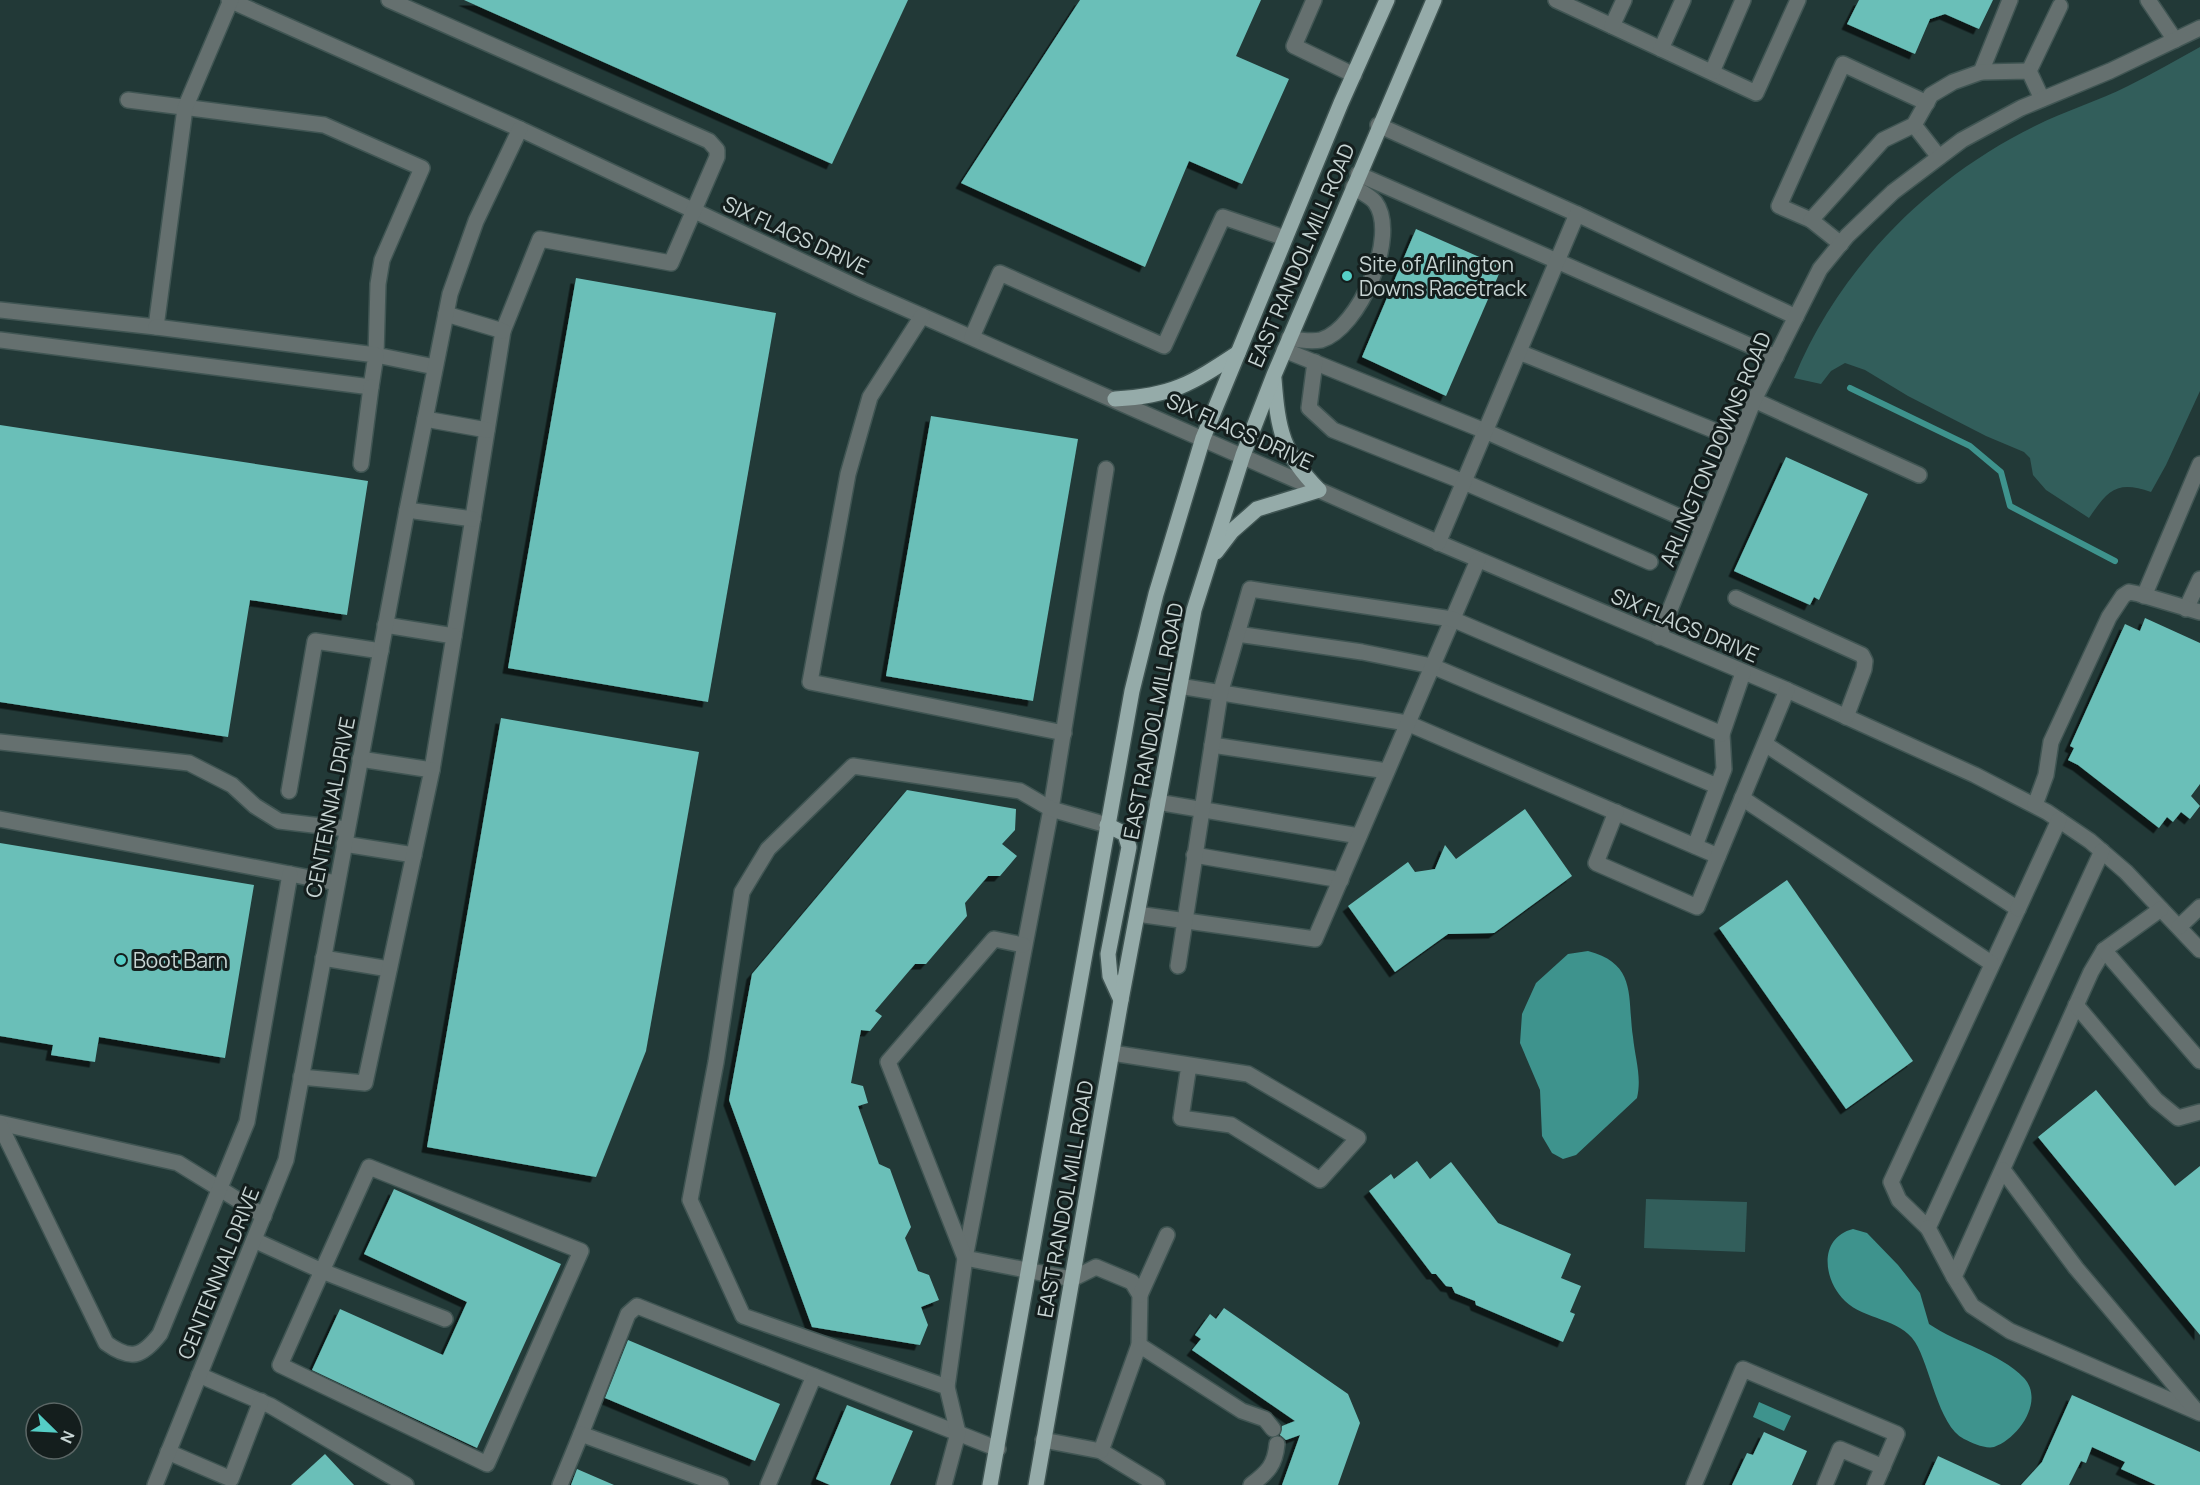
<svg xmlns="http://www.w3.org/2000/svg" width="2200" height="1485" font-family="Manrope,sans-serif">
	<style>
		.green { fill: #325e5b }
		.water { fill: #3e938d }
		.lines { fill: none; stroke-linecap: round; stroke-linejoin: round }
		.stream { stroke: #3e938d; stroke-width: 6 }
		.building { fill: #6bbfb8; filter: url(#shadow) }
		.minor-casing { stroke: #405553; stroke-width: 18 }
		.major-casing { stroke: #405553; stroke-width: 18 }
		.path { stroke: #718382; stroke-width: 4; stroke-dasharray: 3 3; stroke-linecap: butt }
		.minor { stroke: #65706f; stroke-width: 15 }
		.major { stroke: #95aba9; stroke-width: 15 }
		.poi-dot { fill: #55cec6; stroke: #141e1d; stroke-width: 2 }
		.labels { text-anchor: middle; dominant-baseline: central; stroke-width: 6; stroke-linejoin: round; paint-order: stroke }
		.street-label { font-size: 21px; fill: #c7d4d3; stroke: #141e1d }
		.poi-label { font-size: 21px; fill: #c7d4d3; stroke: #141e1d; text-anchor: start }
	</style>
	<defs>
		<filter id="shadow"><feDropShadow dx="-5.5" dy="5.5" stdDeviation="0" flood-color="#0009"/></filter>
	</defs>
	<rect width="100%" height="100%" fill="#223937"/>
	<g class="green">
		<path d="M 2200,47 L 2200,391 L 2166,465 L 2151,492 C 2117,480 2108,490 2089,518 L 2046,490 L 2033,475 L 2030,458 L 2024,452 L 1986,436 L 1908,396 L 1865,370 L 1845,363 L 1831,371 L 1821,384 L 1794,378 C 1839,268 1929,178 2035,126 C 2065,111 2098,101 2128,86 C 2152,74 2176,60 2200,47 Z"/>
		<polygon points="1646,1199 1747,1202 1745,1252 1644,1248"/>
	</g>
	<g class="water">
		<path d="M 1588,951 C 1638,964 1627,998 1633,1037 C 1635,1058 1642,1077 1637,1098 L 1576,1155 L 1563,1159 L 1552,1153 L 1542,1136 L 1540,1090 L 1520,1043 L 1522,1014 L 1536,983 L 1568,954 Z"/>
		<path d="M 1853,1229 L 1867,1233 L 1898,1265 L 1920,1293 L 1929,1324 C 1958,1344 1999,1352 2024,1378 C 2045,1401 2018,1439 1994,1447 C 1985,1449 1972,1443 1964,1439 C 1938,1426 1930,1365 1915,1342 C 1900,1318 1864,1320 1845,1301 C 1823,1280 1818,1238 1853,1229 Z"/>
		<polygon points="1759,1402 1791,1416 1784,1431 1753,1417"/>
	</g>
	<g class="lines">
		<polyline class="stream" points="1850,388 1970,446 2001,472 2010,506 2115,561"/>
	</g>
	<g class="building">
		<polygon points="464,0 908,0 832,164"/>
		<polygon points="1080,0 1261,0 1236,56 1289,79 1242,184 1189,161 1145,267 961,183"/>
		<polygon points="1859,0 1993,0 1979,29 1945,14 1930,19 1915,54 1847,24"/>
		<polygon points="1416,229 1502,267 1446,396 1362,357"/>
		<polygon points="576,278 776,313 708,702 508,668"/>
		<polygon points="931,416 1078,439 1033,701 886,676"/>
		<polygon points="0,425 368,481 347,615 250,600 228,737 0,702"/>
		<polygon points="1786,457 1868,494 1819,600 1814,597 1810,605 1734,571"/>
		<polygon points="2145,618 2200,643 2200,784 2191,796 2200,806 2190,819 2181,812 2173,822 2167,817 2159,828 2078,765 2068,760 2074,748 2070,746 2125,624 2140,631"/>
		<polygon points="501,718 699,752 646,1051 596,1177 427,1147"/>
		<polygon points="907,790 1016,809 1015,830 1002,844 1017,856 1000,876 988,876 965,903 967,916 926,964 915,964 875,1011 882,1016 870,1031 861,1030 851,1083 863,1086 868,1103 858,1106 879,1164 890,1169 911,1227 905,1238 918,1271 929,1275 939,1300 921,1307 928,1325 920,1345 812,1327 729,1100 752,974"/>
		<polygon points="1525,809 1572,876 1494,933 1448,934 1395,972 1348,906 1408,862 1415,872 1435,869 1445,845 1456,859"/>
		<polygon points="0,843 254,885 225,1058 99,1037 95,1062 51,1055 53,1045 0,1036"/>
		<polygon points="1787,880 1913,1061 1846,1109 1719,928"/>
		<polygon points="2096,1090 2175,1186 2200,1166 2200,1335 2038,1137"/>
		<polygon points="1417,1161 1430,1179 1451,1162 1498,1223 1571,1254 1561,1278 1581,1286 1570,1312 1575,1314 1563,1342 1476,1305 1475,1301 1455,1293 1452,1287 1446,1286 1436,1274 1432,1274 1369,1191 1391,1174 1394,1179"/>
		<polygon points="394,1189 561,1264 477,1448 312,1370 340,1309 443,1355 467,1302 364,1254"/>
		<polygon points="1224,1308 1348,1394 1360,1423 1338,1485 1282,1485 1300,1435 1286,1440 1280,1435 1282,1426 1295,1421 1192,1350 1201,1339 1195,1335 1210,1314 1216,1319"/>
		<polygon points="628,1340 780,1404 755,1461 605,1398"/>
		<polygon points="2072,1395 2200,1452 2200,1485 2156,1485 2121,1469 2125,1462 2092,1447 2086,1463 2081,1461 2069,1485 2021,1485 2042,1462"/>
		<polygon points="847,1405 913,1431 890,1485 830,1485 816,1479"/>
		<polygon points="1764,1432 1807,1451 1792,1485 1732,1485 1747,1453 1753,1455"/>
		<polygon points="325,1454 354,1485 291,1485"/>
		<polygon points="1938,1456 2001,1485 1925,1485"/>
		<polygon points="577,1469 614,1485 571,1485"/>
	</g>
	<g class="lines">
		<g class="minor-casing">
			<g id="minor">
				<polyline points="229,0 520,129 863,290 1444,545 1787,690 1975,775 2047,812 2090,841 2126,872 2200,950"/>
				<polyline points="389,0 709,141 717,150 717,157 671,263 540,239 503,331 454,636"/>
				<polyline points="1314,0 1294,46 1354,75"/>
				<polyline points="1556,0 1756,93 1798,0"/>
				<polyline points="2148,0 2175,40"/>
				<polyline points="1612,26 1624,0"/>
				<polyline points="1661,49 1683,0"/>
				<polyline points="2029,71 2060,6"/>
				<polyline points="1712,72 1743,0"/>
				<polyline points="1981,72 2010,0"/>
				<polyline points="128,100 324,125 422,168 382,260 378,284 376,355 435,367"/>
				<polyline points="1378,125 1577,214"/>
				<polyline points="1914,125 1939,157"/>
				<polyline points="1358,174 1776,357"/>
				<polyline points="1811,220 1779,206 1843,64 1927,103"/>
				<polyline points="1841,244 1811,220 1883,140 1914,125 1931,95 1953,82 1981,72 2029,71 2042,99"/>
				<polyline points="0,310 156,327 185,108 231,0"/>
				<polyline points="446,314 503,331"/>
				<polyline points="922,316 870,397 848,474 810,682 1064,733"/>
				<polyline points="972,337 1000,273 1164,346 1223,217 1285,238"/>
				<path d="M 1289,338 C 1299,340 1310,342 1321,340 C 1359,329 1400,235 1375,202 C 1370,196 1359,191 1353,187"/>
				<polyline points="0,340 371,387 376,355 156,327"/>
				<polyline points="1284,350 1485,431 1703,527"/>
				<polyline points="1519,352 1738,440"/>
				<polyline points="1315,362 1309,408 1333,430 1464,482 1650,562"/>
				<polyline points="1754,400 1919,475"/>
				<polyline points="425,419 487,430"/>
				<polyline points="361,464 371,387"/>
				<polyline points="1106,469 1051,809 965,1258 1072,1279 1096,1267 1132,1282 1140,1295 1139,1345"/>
				<polyline points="407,510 473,519"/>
				<polyline points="1438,543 1577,214 1796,317"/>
				<polyline points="2144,596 2200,464"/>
				<polyline points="1736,598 1862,655 1865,661 1864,669 1846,717"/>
				<polyline points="2186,609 2200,579"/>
				<polyline points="385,625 454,636 432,770"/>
				<polyline points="1237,634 1362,652 1432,666 1717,786"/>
				<polyline points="1659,637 1754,400 1820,269 1847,236 1893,192 1962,140 2021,108 2110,71 2200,28"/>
				<polyline points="1179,686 1407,723 1718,856"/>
				<polyline points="0,742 189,763 232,785 255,806 279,821 347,829"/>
				<polyline points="1765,744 2018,909 1891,1182 1899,1200 1928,1228 2102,851"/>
				<polyline points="1212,745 1387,771"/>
				<polyline points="289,791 315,641 381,651"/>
				<polyline points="1742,798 1991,963"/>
				<polyline points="1157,802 1359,836"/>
				<polyline points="2035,805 2046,775 2051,742 2109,617 2123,596 2129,592 2139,594 2200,612"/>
				<polyline points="1616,812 1596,863 1697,907 1787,690"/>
				<polyline points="0,819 337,883"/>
				<polyline points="344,844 414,855"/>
				<polyline points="1695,846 1724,769 1722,734"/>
				<polyline points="1194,855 1341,880"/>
				<polyline points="2018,909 2059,820"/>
				<polyline points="2161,909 2104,950 2091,972 1954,1277 1972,1306 2010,1331 2200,1413"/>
				<polyline points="1137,914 1315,939 1478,560"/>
				<polyline points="2179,927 2200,907"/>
				<polyline points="2104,950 2200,1061"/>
				<polyline points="323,958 389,969"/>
				<polyline points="1178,966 1220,694 1250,589 1452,619 1722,734 1743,673"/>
				<polyline points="2076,1005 2156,1100 2178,1118 2200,1112"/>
				<polyline points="1112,1053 1248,1074 1358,1138 1320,1180 1231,1125 1181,1118 1189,1065"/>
				<polyline points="301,1077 365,1083 432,770 360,759"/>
				<polyline points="0,1123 178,1163 264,1216"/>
				<path d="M 0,1125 L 106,1343 C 131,1361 142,1357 160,1334 L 247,1122 L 290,874"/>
				<polyline points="2003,1170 2076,1268 2194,1408"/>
				<polyline points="1928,1228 1954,1277"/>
				<polyline points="254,1240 322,1271 369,1167 581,1251 487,1464 280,1365 322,1271 445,1319"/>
				<polyline points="1140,1295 1167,1235"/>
				<polyline points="199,1375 271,1406 406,1485"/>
				<polyline points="947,1387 965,1258 888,1062 994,939 1023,945"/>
				<polyline points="581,1434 628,1314 637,1306 814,1376"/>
				<polyline points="1043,1440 1101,1451 1157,1485"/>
				<polyline points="1101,1451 1139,1345 1242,1411 1265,1419 1273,1429"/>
				<polyline points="168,1452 231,1479 261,1401"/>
				<polyline points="155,1485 286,1160 407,510 450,294 476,221 520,129"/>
				<polyline points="560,1485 581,1434 721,1485"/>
				<polyline points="768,1485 814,1376 998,1449"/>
				<polyline points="944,1485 958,1433 947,1387 743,1316 690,1200 716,1062 742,892 768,849 853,766 1020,791 1051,809 1107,825"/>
				<path d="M 1251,1485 C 1268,1472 1275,1465 1277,1444"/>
				<polyline points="1694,1485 1743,1369 1897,1434 1875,1485"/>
				<polyline points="1825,1485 1840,1449 1883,1467"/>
			</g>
		</g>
		<g class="major-casing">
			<g id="major">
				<path d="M 1115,399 C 1172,396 1191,384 1238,353"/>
				<path d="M 1216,552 L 1232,531 L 1257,509 L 1319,490 C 1282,453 1278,430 1274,379"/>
				<polyline points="1107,825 1125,834 1129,847 1108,954 1110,976 1121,1000"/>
				<polyline points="990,1485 1132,691 1156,594 1203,438 1341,103 1387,0"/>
				<polyline points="1036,1485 1121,1000 1194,610 1243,455 1274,375 1434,0"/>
			</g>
		</g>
		<polyline class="path" points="1185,413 1189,401"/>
		<use href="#minor" class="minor"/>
		<use href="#major" class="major"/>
	</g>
	<g class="poi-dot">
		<circle cx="1347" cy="276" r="6"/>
		<circle cx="121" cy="960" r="6"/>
	</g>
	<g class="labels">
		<g class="street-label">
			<text transform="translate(796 235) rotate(25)">SIX FLAGS DRIVE</text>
			<text transform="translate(1301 255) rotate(-67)">EAST RANDOL MILL ROAD</text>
			<text transform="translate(1240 431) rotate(24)">SIX FLAGS DRIVE</text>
			<text transform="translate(1715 449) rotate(-67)">ARLINGTON DOWNS ROAD</text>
			<text transform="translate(1685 625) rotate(23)">SIX FLAGS DRIVE</text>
			<text transform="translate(1153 721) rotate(-79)">EAST RANDOL MILL ROAD</text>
			<text transform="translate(330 807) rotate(-79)">CENTENNIAL DRIVE</text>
			<text transform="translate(1065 1199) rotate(-80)">EAST RANDOL MILL ROAD</text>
			<text transform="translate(218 1273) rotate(-68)">CENTENNIAL DRIVE</text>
		</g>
		<g class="poi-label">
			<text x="1359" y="264">Site of Arlington<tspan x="1359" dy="24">Downs Racetrack</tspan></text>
			<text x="133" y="960">Boot Barn</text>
		</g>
	</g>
	<g transform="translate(54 1431) rotate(114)"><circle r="28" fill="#141e1d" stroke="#5c6766" stroke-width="1.5"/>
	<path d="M0-4.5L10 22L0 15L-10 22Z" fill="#55cec6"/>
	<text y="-9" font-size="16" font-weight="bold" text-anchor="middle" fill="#c7d4d3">N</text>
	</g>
</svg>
